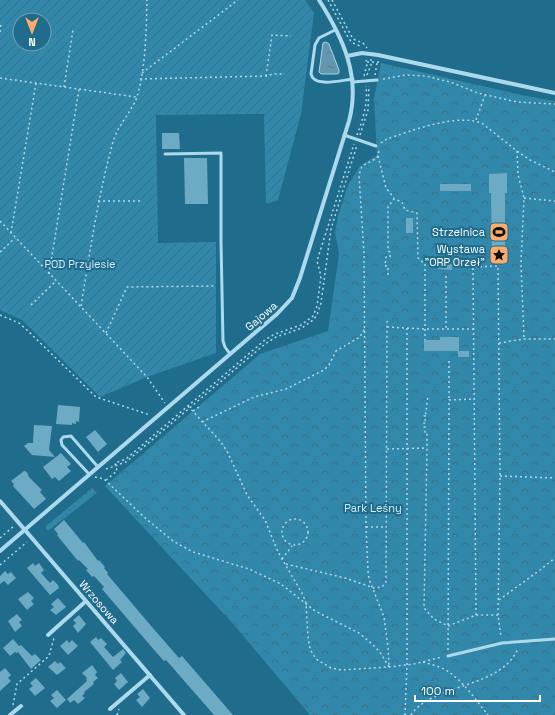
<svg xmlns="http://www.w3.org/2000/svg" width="555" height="715" font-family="'Space Grotesk',sans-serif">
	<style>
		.grass { fill: url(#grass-dots) }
		.park { fill: url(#park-crowns) }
		.garden { fill: url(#garden-furrows); fill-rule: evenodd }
		.water { fill: url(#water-ripples); stroke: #a0d8ee }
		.building { fill: #6daac4 }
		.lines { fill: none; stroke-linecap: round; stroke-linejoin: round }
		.path { stroke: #acdaec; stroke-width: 1.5; stroke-dasharray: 2 3; stroke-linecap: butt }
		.lane { stroke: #acdaec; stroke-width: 3 }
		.street { stroke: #acdaec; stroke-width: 4 }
		.labels { text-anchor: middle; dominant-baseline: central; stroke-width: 4; stroke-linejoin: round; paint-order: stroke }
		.poi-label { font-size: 11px; fill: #fff; stroke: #1f6c8d; text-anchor: end }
		.park-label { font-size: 11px; fill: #d2eef9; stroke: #1f6c8d }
		.street-label { font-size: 11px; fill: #fff; stroke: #1f6c8d }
	</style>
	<defs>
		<pattern id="grass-dots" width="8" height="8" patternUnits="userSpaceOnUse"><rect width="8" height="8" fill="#3288aa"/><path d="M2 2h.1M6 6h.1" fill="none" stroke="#3c7084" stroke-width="1.8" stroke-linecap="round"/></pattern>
		<pattern id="park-crowns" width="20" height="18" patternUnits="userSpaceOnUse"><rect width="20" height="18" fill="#3288aa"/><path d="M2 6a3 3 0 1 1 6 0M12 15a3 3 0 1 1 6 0" fill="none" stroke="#3c7084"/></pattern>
		<pattern id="garden-furrows" width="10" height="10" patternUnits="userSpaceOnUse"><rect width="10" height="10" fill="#3288aa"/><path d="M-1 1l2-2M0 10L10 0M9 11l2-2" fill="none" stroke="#3c7084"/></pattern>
		<pattern id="water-ripples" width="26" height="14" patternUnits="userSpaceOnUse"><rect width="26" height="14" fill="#6497ad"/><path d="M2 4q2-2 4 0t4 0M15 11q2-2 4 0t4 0" fill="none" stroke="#5c7d8b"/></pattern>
	</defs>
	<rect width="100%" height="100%" fill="#1f6c8d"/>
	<polygon class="grass" points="92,488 97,493 48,531 45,527"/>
	<polygon class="park" points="381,63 526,96 555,101 555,715 310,715 234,625 105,486 260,354 328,331 339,254 335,232 339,212 348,185 360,166 377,155 374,98"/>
	<path class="garden" d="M 0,0 L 305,0 L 314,13 L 301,114 L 278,200 L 266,204 L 264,114 L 156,115 L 158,243 L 216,242 L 216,353 L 147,377 L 100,397 L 22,320 L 0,310 ZM 20,20 L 44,20 L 44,44 L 20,44 Z"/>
	<polygon class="water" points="326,42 329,44 339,70 339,73 337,74 321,74 319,72 323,43"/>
	<g class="building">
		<polygon points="162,133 179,133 180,149 162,149"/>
		<polygon points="184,158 207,158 208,204 185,204"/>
		<polygon points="507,173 507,193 505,193 505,258 492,258 491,193 489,193 489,174"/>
		<rect x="440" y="184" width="31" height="7"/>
		<rect x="406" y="218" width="7" height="15"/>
		<polygon points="438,262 452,262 452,270 438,269"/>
		<polygon points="440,337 459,337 459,351 469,351 469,357 458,357 458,351 424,351 424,340 440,340"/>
		<polygon points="58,405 80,407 79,422 76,421 76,424 72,423 72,425 56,424"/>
		<polygon points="34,425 52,426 49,450 55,457 32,455 24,446 28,443 33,443"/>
		<polygon points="95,430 107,444 98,452 86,437"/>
		<polygon points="61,453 71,464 67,467 71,471 59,481 55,477 52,479 43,467"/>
		<polygon points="24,471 27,472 29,477 42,490 40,492 46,499 34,509 13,486 14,484 11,481"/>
		<polygon points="64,520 83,543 84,542 98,561 99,560 105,567 104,568 108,573 107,574 152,627 179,658 182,656 233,715 214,715 166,660 164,661 155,651 102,589 104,587 94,576 92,577 86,570 88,569 79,560 78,561 60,539 57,535 58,534 54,529"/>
		<polygon points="33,563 35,566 39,563 44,570 41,573 50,583 53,580 58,585 59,588 50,595 27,568"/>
		<polygon points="5,571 8,574 11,572 16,578 8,585 4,581 0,584 0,576"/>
		<polygon points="28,592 34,598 31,601 34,604 27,610 18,599"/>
		<polygon points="58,598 66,607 56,615 50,610 54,607 51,604"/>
		<polygon points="17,614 22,620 19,622 22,626 15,632 8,621"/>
		<polygon points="79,615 86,624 78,633 73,626 76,623 73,620"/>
		<polygon points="96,637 98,640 101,638 107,644 104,647 113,657 123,649 126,653 120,660 122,662 113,670 90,642"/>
		<polygon points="13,639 19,646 21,645 32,656 35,654 41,660 31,669 18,652 17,653 15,652 10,656 3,648"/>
		<polygon points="67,640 69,643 72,640 78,646 68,655 60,646"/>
		<polygon points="55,661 58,664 60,662 66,668 57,675 48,667"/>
		<polygon points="92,665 97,672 95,675 98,678 93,682 94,684 84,692 85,693 82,696 85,698 78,704 74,700 70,703 67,699 87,681 86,679 87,678 82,673"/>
		<polygon points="5,668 11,675 8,678 11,681 0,691 0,672"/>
		<polygon points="121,673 128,682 119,690 114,684 117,681 115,678"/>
		<polygon points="36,678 45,688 35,696 29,689 33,686 30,683"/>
		<polygon points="143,689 150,698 142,707 136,700 140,697 137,694"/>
		<polygon points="57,690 66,700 57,708 50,701 54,698 51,695"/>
	</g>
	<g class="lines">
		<g class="path">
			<polyline points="328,0 349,39 353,43 362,47"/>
			<polyline points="332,0 353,39 363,43 367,48"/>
			<polyline points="0,32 1,23"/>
			<polyline points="367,62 379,62"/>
			<polyline points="142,73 238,0"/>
			<polyline points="367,75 371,65 371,59"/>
			<polyline points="375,75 377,63"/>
			<polyline points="266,76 272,35 291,36"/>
			<polyline points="364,76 367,64 366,60"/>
			<polyline points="0,78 136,97"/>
			<polyline points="140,79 266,76 273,74 285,74"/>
			<polyline points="383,79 406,75 425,76 450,82 478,93 517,102 555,104"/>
			<polyline points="64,87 73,30"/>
			<polyline points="476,120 485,95"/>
			<path d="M 357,135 C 363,119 368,103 366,86"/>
			<polyline points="360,135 368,110 369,86"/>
			<path d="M 381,143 L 387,139 C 410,131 460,112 483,124 L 517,151 L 530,160 L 555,172"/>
			<polyline points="379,151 377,158 362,166 359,175 364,254 366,527 368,571 369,579 384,617 388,647 389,666"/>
			<polyline points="517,151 518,175 524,198 521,263 524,339"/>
			<polyline points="378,156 386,188 394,198"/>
			<polyline points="524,198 555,201"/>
			<polyline points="98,201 142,201"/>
			<polyline points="0,221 147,377 165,403"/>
			<polyline points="11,233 36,83"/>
			<polyline points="0,252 15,238"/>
			<polyline points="49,274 79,89"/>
			<polyline points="388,275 388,266 385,266 386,257 390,257 390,252 388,251 388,207 394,199 402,202 405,210 417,213 418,258 425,264 425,340"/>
			<polyline points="446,276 446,329"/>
			<polyline points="31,305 56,281"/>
			<path d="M 81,306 C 90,251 98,196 113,142 C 117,126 131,113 137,97 C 146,66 146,32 147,0"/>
			<polyline points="0,315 19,323 28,331 96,397 150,415"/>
			<polyline points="387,327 425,329 473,329"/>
			<polyline points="106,333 127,287 216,286"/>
			<polyline points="499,343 524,339 555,339"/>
			<polyline points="449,361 449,400"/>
			<path d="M 428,398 C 426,402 428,408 425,412 L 427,416 L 424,416 L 426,423 L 424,423 L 424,427 L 425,427 L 425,433 L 427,433 L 427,448 L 424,608 L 434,619 L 448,626 L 476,615 L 498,615"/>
			<polyline points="188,406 221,442 228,453 247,495 265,520 278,552 303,595 306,603 308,637 310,649 316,659 331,668 341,670 389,667 414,664 442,657"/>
			<polyline points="193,411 199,407"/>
			<polyline points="202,422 254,397 286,389 324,370 329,365 336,351 360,337 365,328"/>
			<polyline points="387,449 427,448"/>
			<polyline points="106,469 126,462 265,344 276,337 302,328 313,320 317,315 321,303 331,229 357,145"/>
			<polyline points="500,476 555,478"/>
			<polyline points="95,477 104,479 144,517 173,541 193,552 249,569 281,584 315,611 359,633 372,644 380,652 389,667"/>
			<polyline points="106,480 117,471 115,463 126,459 266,339 275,334 301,325 313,316 317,306 321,276 317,261 354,144"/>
			<circle cx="295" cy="532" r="13"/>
			<polyline points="366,527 386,527"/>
			<polyline points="0,538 14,526"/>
			<polyline points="282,559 292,546"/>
			<polyline points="286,564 345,578 374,588 382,587 386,582 387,320"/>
			<polyline points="0,565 27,542"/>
			<polyline points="499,600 540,570 555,558"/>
			<polyline points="476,615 473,267 498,266 500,476 498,615 501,637"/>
			<polyline points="448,650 449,400 475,399"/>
			<path d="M 423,662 C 430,664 437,666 444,669 C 462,679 475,699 488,715"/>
			<polyline points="13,705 17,684 49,656 54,638"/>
			<polyline points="117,715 119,709"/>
			<polyline points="405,715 407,665 407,328"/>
			<path d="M 411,715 C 432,683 502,689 518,648"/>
		</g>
		<g class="lane">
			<path d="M 335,30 L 319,38 L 315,45 L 311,74 C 314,88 342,80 353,79"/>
			<polyline points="353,82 377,80"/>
			<polyline points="344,135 376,146"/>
			<polyline points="165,154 221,153 221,242 223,341 225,347 230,354"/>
			<polyline points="89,474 62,445 61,440 63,437 71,436 98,467"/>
			<polyline points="448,656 502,643 555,639"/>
		</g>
		<g class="street">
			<polyline points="347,56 362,53 378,55 555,93"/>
			<polyline points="0,501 184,715"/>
			<path d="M 0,551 L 277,314 L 292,298 L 300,278 L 349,121 C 361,76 343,38 319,0"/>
			<polyline points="48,635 86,601"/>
			<polyline points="110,709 150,675"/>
			<polyline points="10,715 21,706"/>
		</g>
	</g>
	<defs>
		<g id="stadium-square" transform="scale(1)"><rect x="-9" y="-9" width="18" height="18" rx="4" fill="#faac6c" stroke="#1f6c8d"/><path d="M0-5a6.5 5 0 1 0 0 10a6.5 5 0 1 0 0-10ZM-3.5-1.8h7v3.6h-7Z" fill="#111"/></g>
		<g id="sight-square" transform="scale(1)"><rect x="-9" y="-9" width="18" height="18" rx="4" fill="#faac6c" stroke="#1f6c8d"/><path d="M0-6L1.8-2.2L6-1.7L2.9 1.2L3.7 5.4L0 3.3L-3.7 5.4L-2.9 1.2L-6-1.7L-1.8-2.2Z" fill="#111"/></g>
	</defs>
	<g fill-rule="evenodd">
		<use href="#stadium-square" x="499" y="232"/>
		<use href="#sight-square" x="499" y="255"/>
	</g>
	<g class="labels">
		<g class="poi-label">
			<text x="485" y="232">Strzelnica</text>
			<text x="485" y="249">Wystawa<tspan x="485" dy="13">"ORP Orzeł"</tspan></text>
		</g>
		<g class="park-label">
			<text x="80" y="264">POD Przylesie</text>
			<text x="373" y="508">Park Leśny</text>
		</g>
		<g class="street-label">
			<text transform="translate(261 316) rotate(-41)">Gajowa</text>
			<text transform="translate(99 602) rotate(49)">Wrzosowa</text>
		</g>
	</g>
	<g transform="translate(32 32) rotate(180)"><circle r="19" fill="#1f6c8d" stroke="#79a7bb"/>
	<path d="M0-3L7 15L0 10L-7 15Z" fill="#faac6c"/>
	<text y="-6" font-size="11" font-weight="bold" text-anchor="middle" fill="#ffffff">N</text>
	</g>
	<path d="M415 695v6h125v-6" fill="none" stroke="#ffffff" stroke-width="2"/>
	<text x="421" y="695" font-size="12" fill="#ffffff" stroke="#1f6c8d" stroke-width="3" paint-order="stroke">100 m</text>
</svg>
